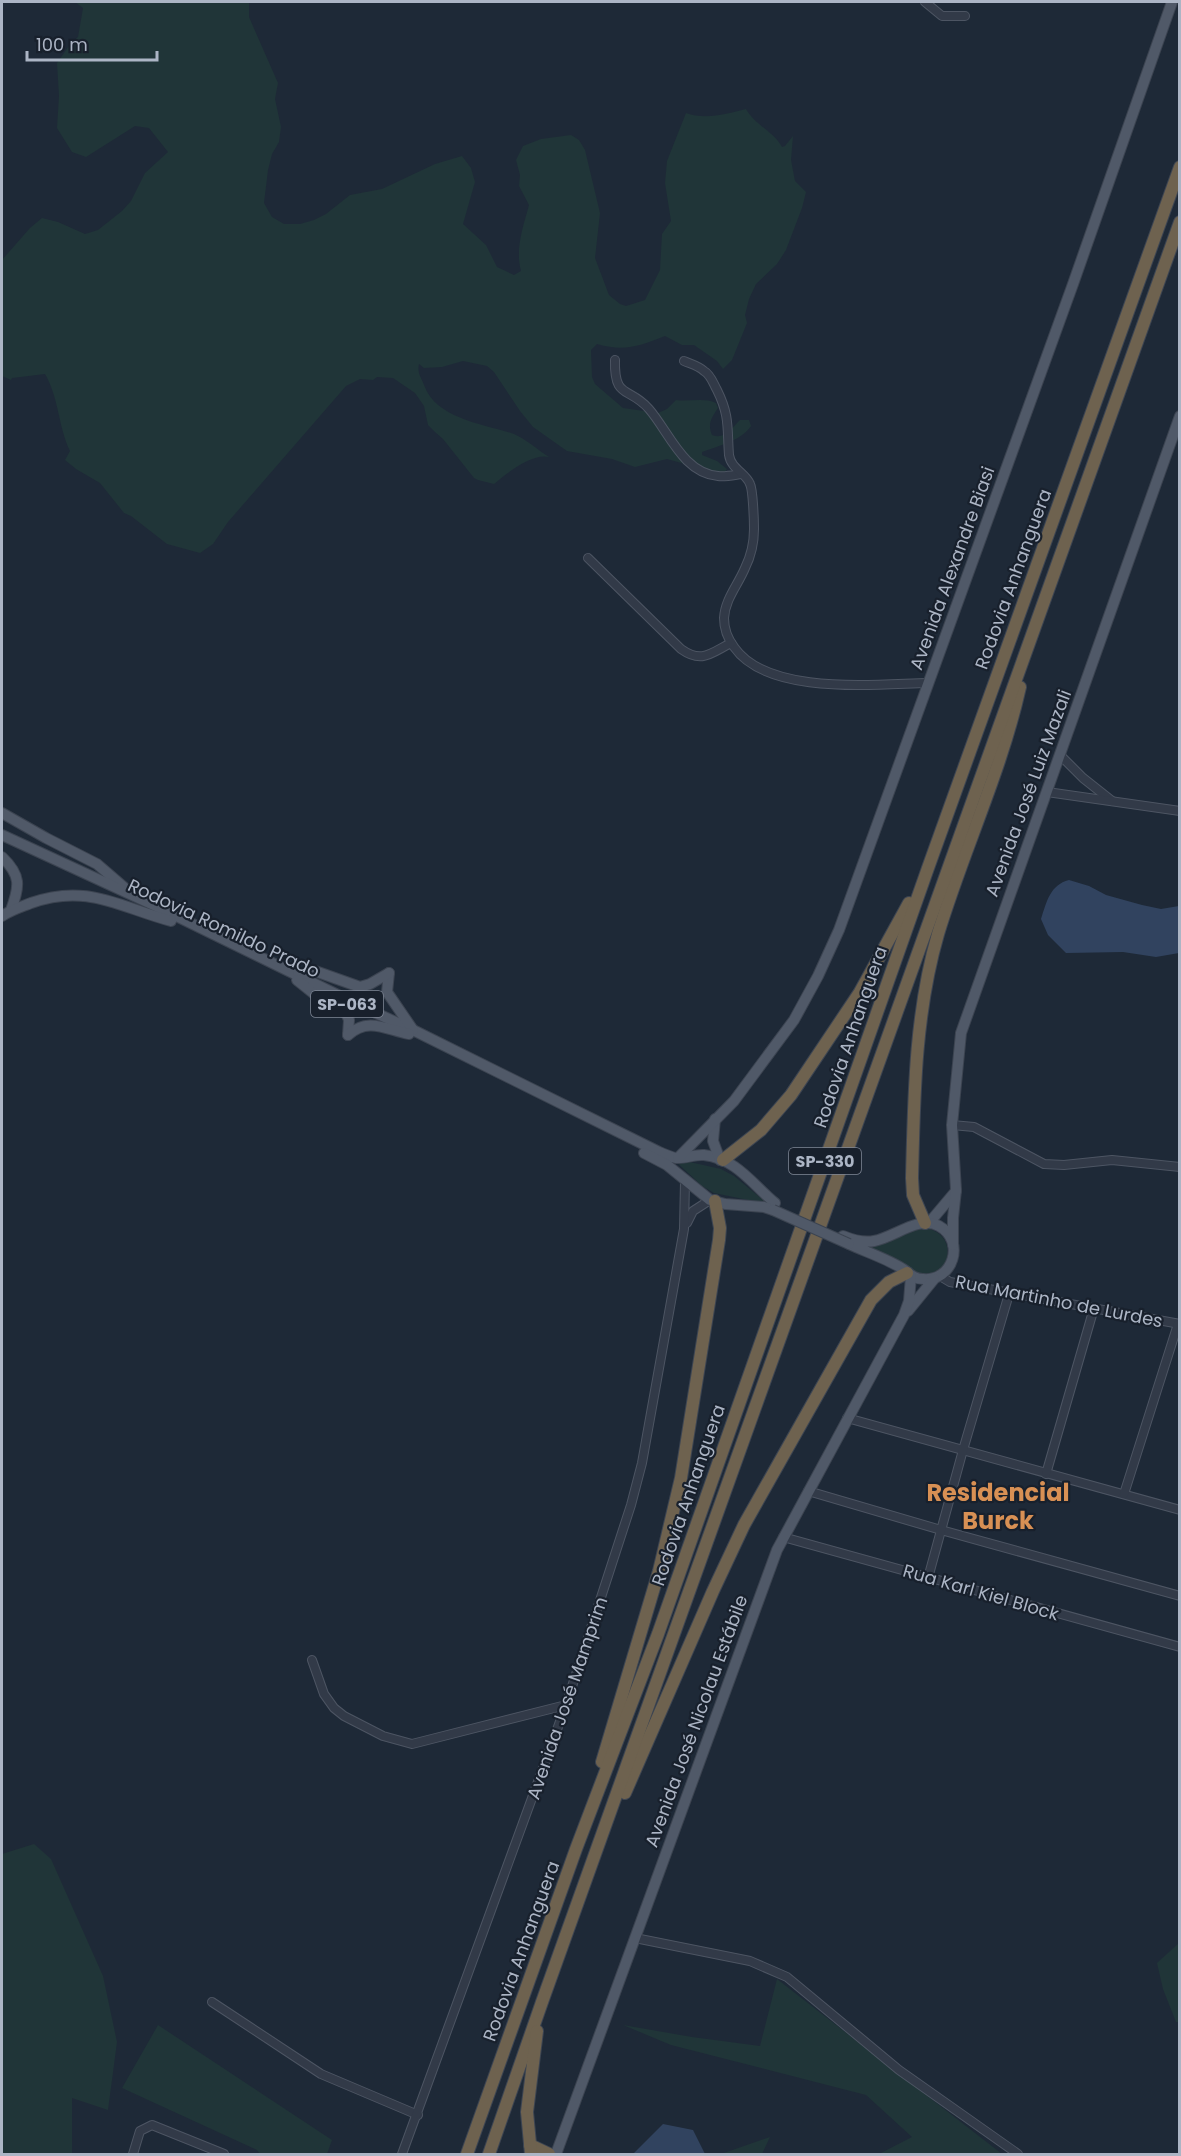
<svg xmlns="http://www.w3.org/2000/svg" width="1181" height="2156" font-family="Poppins,sans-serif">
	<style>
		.green { fill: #203538 }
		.water { fill: #31435f }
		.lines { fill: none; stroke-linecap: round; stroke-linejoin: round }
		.minor-casing { stroke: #4d5563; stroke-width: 10 }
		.major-casing { stroke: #3c4451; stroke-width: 12 }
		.highway-casing { stroke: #3d4552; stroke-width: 14 }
		.minor { stroke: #323a48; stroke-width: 8 }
		.major { stroke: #505968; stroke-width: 10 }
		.highway { stroke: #6e624f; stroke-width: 12 }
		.major-bridge-casing { stroke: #3c4451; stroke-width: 12; stroke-linecap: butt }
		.major-bridge { stroke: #505968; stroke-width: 10 }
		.labels { text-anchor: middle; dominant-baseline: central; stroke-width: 4.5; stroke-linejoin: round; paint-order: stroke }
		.shield { fill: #18202c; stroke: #808897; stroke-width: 1.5 }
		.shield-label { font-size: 16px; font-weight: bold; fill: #acb5c5 }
		.street-label { font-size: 18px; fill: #acb5c5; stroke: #18202c }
		.district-label { font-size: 24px; font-weight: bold; fill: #d89054; stroke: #18202c }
	</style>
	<rect width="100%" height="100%" fill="#1e2937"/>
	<g class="green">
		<path d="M 75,2 L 249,2 L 249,17 L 278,83 L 275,99 L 281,127 L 279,142 L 272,154 L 268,170 L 264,203 L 272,217 L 284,224 L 300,224 L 314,220 L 326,214 L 350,195 L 382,189 L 435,164 L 462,156 L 471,168 L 475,182 L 463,224 L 486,245 L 497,267 L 514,275 L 521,271 C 515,249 523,227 529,205 L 519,186 L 520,175 L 516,160 L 523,146 L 541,139 L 571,135 L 579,140 L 585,150 L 600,213 L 595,258 L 609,295 L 620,304 L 626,306 L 645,300 L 660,270 L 662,234 L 671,221 L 665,183 L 667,161 L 686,113 C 705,120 727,114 746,109 C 755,125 773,131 782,147 L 785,146 L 793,136 L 791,160 L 795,181 L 806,192 L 802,208 L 786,250 L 777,264 L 756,284 L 749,299 L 745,315 L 747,323 L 732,360 L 723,369 L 717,361 L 694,345 L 682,345 L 665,336 C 639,346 625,352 597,344 L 591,350 L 592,377 L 595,384 L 623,408 L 658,413 L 667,409 L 676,400 C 689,402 704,397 716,403 L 718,408 C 712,417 707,424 712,435 C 725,440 732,428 740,420 L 749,420 L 751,426 C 741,441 718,446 702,452 L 702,455 L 717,461 L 727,469 L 725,472 L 712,479 L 685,464 L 667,459 L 635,467 L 612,459 L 567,451 L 533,427 L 520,411 L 494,372 L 487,366 L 463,361 L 442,367 L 424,368 L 419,364 C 417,373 421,377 424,385 C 436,419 484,424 514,434 C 526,439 538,450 549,457 C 532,453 507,473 494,484 L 478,480 L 474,478 L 443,439 L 435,432 L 428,425 L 424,406 L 415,393 L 393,378 L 377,377 L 373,380 L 360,379 L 346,386 L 228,522 L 213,544 L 200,553 L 167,544 L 131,516 L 124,513 L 100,483 L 76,469 L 65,460 L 70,451 C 58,426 59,398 45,374 L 12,378 L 11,380 L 2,376 L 2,260 L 30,228 L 42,218 L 58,222 L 85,234 L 98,230 L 122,211 L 131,201 L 145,173 L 168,152 L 149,128 L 135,126 L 86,157 L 72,152 L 57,128 L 59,96 L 57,63 L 71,43 L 78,37 L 83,8 Z"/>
		<polygon points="672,1158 721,1169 734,1176 768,1204 714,1193 702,1186"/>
		<path d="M 920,1228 C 959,1228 954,1278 922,1275 C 906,1273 882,1254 868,1247 L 887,1243 Z"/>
		<polygon points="34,1844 51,1859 103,1976 117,2042 108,2110 72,2098 72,2154 2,2154 2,1854"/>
		<polygon points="1179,1943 1180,2022 1176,2022 1163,1989 1157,1963"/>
		<polygon points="777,1979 1002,2154 879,2154 912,2137 866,2095 671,2045 623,2025 692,2037 760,2046"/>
		<polygon points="158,2025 332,2140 327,2154 260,2154 257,2150 122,2088"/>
		<polygon points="770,2137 762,2154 721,2154"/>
	</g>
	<g class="water">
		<path d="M 1069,880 L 1089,886 L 1106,895 L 1142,905 L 1161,909 L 1179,906 L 1179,953 L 1156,957 L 1123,952 L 1066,953 L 1048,935 L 1041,919 C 1047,901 1050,885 1069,880 Z"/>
		<polygon points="663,2124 693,2130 705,2154 633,2154"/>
	</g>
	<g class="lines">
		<g class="minor-casing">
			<g id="minor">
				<polyline points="925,2 942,16 965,16"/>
				<path d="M 615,360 C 614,400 629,386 649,409 C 669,432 683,473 718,476 C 725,477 734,475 741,474"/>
				<path d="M 684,361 C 691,364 699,366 704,371 C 711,375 713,383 717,390 C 730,416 727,428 729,455 C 731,469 746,473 750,484 C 753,490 754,521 754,529 C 754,542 751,556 745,568 C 738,585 725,599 724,618 C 724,629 728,639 734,647 C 768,696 876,684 928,683"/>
				<path d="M 588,558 L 681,649 C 702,664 711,653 731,643"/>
				<polyline points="1060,755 1083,778 1112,801"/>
				<polyline points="1047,792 1180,811"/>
				<polyline points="952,1125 974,1127 1044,1164 1064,1165 1112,1160 1180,1167"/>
				<polyline points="687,1223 693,1211 710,1200"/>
				<polyline points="940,1276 950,1282 967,1285 1180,1324"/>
				<polyline points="847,1418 1180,1510"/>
				<polyline points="1046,1474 1094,1308"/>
				<polyline points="808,1491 941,1530 1180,1596"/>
				<polyline points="1124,1494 1178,1324"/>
				<polyline points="783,1537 1180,1647"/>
				<polyline points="928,1578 963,1450 1009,1294"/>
				<polyline points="312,1660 324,1694 334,1708 344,1716 383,1736 412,1744 566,1705"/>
				<polyline points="635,1938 750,1961 787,1977 899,2070 1018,2154"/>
				<polyline points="212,2002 321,2074 418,2115"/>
				<polyline points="133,2154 140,2131 152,2125 224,2154"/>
				<polyline points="402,2154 566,1705 631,1505 642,1463 684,1229 685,1181"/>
			</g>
		</g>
		<g class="major-casing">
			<g id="major">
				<polyline points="2,813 46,838 97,864 126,889"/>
				<path d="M 2,835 L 158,907 L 354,1003 L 413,1030 L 659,1152 C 664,1154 670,1157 676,1158 C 685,1159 695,1154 704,1155 C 737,1159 752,1184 775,1203"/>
				<path d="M 2,857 C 21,875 20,886 11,910"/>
				<path d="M 2,916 C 11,910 21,907 31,903 C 87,883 119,907 171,921"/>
				<polyline points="389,973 387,992 413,1030"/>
				<polyline points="298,975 315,971 360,987 370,984 389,973"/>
				<polyline points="297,980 317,996 340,1008 347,1015 349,1020 348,1035"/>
				<path d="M 348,1035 C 368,1017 385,1029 409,1034"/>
				<polyline points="715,1119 713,1141 720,1160"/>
				<polyline points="644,1153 667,1165 710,1200 725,1204 764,1207 773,1210"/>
				<polyline points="678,1158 734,1101 794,1020 818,976 839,930 1073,284 1172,2"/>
				<polyline points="929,1223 956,1191"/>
				<path d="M 843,1236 C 853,1240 864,1243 874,1241 C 895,1237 919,1215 939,1226 C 966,1241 953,1282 923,1279 C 914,1279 910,1274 903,1269 C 890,1260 864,1251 849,1244"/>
				<polyline points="953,1245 953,1218 956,1190 952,1125 961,1033 1180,416"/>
				<polyline points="908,1311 934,1279"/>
				<polyline points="556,2154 777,1550 904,1315 909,1301 911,1276"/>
			</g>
		</g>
		<g class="highway-casing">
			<g id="highway">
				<polyline points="723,1160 761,1130 791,1095 860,992 909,903"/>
				<path d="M 925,1223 L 913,1195 L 912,1178 C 914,1096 915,1013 938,934 C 963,851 1001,772 1020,687"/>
				<polyline points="602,1762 659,1571 681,1478 719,1240 720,1228 715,1201"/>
				<polyline points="625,1793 713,1591 744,1525 871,1300 889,1282 907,1273"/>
				<polyline points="530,2145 549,2154"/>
				<polyline points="467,2154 576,1849 658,1634 928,868 1180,167"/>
				<polyline points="489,2154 542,2002 1180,222"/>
				<polyline points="531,2154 527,2112 537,2031"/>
			</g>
		</g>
		<use href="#minor" class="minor"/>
		<use href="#major" class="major"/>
		<use href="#highway" class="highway"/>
		<g class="major-bridge-casing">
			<polyline id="major-bridge" points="773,1210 849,1244"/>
		</g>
		<use href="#major-bridge" class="major-bridge"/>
	</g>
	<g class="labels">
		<g class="shield">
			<rect x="311" y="991" width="72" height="26" rx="4.5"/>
			<rect x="789" y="1148" width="72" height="26" rx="4.5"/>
		</g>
		<g class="shield-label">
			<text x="347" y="1004">SP-063</text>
			<text x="825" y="1161">SP-330</text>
		</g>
		<g class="street-label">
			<text transform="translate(952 568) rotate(-70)">Avenida Alexandre Biasi</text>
			<text transform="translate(1013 579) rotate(-70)">Rodovia Anhanguera</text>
			<text transform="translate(1028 793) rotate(-70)">Avenida José Luiz Mazali</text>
			<text transform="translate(224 928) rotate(25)">Rodovia Romildo Prado</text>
			<text transform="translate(850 1037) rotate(-71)">Rodovia Anhanguera</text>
			<text transform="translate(1059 1301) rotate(11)">Rua Martinho de Lurdes</text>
			<text transform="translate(688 1495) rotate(-71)">Rodovia Anhanguera</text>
			<text transform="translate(981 1592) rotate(16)">Rua Karl Kiel Block</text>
			<text transform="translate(567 1698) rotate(-71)">Avenida José Mamprim</text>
			<text transform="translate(696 1721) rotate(-70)">Avenida José Nicolau Estábile</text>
			<text transform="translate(521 1951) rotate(-70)">Rodovia Anhanguera</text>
		</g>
		<g class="district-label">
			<text x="998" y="1492">Residencial<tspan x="998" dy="28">Burck</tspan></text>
		</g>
	</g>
	<rect width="1181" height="2156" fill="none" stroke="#acb5c5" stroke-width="6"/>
	<path d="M27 51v9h130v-9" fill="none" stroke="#acb5c5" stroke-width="3"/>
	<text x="36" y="51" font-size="18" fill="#acb5c5" stroke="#18202c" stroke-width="4.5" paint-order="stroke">100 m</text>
</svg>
